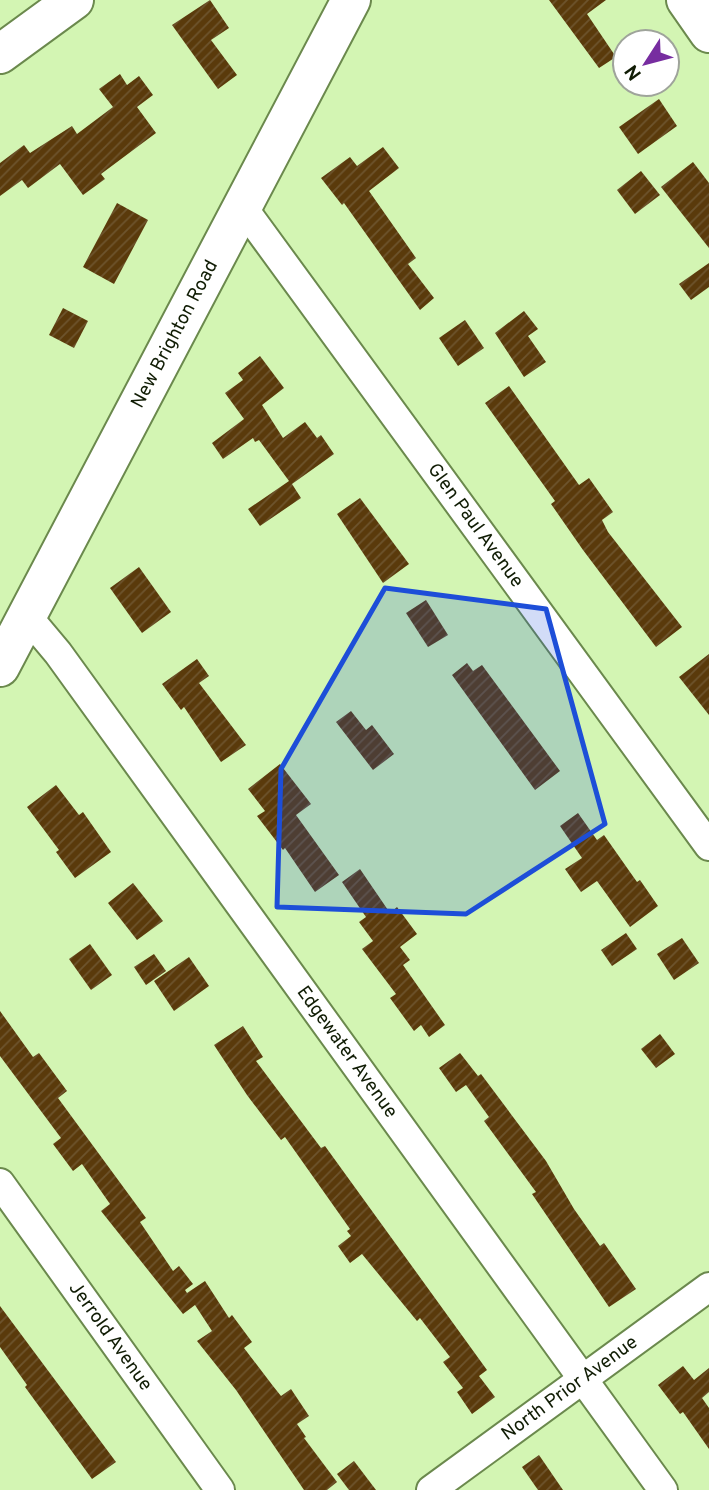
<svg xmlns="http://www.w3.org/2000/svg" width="709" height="1490" font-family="Overpass,sans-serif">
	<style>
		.building { fill: url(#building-hatch) }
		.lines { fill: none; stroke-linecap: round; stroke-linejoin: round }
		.street-casing { stroke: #6b894d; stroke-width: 32 }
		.secondary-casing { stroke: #6b894d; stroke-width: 42 }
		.street { stroke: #fff; stroke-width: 28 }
		.secondary { stroke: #fff; stroke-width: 38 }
		.marked { fill: #1d4ed8; fill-opacity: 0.2; stroke: #1d4ed8; stroke-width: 5; stroke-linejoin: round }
		.labels { text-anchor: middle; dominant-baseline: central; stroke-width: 7; stroke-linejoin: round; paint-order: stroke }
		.street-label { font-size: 19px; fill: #101c04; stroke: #fff }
	</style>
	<defs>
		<pattern id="building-hatch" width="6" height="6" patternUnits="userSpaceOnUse" patternTransform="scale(1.75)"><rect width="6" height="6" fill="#5a3a0b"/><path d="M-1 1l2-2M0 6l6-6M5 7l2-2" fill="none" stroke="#6d542d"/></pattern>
	</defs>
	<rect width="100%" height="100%" fill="#d3f5b3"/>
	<g class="building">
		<polygon points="210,0 229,28 211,40 237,75 218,89 172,25"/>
		<polygon points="549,0 606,0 587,14 616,57 599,68"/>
		<polygon points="120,74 127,85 139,76 153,95 137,107 156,133 101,174 105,179 83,195 60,164 28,188 22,180 0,196 0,163 24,145 30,153 72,126 77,134 113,107 99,89"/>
		<polygon points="659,99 677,126 638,154 619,127"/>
		<polygon points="383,147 399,168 369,191 416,258 408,264 434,298 420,310 344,203 342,205 321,178 350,157 357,166"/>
		<polygon points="693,162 709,183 709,248 661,187"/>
		<polygon points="641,171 660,195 635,214 617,190"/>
		<polygon points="117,203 148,220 114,284 83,267"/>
		<polygon points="709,263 709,287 691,300 679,284"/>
		<polygon points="63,308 88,321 74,348 49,335"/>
		<polygon points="524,311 538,329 528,336 546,362 524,377 495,333"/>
		<polygon points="465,320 484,348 458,366 439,338"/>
		<polygon points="260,356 284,388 262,405 283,438 305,422 317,438 321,435 334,454 292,484 301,498 260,526 248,509 289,481 259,440 255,442 253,438 223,459 212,443 244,419 225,393 243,380 238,373"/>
		<polygon points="509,386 579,485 589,478 613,512 602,520 608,532 682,627 656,647 583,550 551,504 555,501 485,403"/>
		<polygon points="360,498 409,564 383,583 337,514"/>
		<polygon points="139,567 171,612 142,633 110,588"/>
		<polygon points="426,600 448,635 428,647 406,613"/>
		<polygon points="709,654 709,715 679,677"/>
		<polygon points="197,659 209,676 199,683 246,745 221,762 184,707 181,710 162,684"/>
		<polygon points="467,663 473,671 482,665 560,771 535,790 452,675"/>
		<polygon points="351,711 366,730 372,725 394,754 373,770 336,722"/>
		<polygon points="280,764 311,804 296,815 339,875 315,892 285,848 283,850 257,816 265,811 248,789"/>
		<polygon points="56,785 79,815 83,812 111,852 75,878 56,852 59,850 27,807"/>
		<polygon points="578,813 597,840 604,835 637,882 640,880 658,906 630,927 597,881 581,892 565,869 582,858 560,826"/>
		<polygon points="360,869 390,913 397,907 417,934 400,947 410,960 403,965 445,1025 429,1037 421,1025 414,1031 390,998 396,994 362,949 373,941 359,922 366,917 342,882"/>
		<polygon points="133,883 163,921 137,940 108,903"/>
		<polygon points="626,933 637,949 612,966 601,950"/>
		<polygon points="682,938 699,963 674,980 657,954"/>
		<polygon points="90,944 112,975 91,990 69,959"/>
		<polygon points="154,954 166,971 146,985 134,967"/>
		<polygon points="189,957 209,986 174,1011 154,981"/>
		<polygon points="0,1011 33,1057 39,1053 67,1091 58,1098 146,1218 140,1222 173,1271 179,1266 193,1284 185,1290 187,1293 205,1281 229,1318 232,1315 252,1342 244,1348 273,1386 281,1396 291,1389 309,1416 297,1424 306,1437 304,1438 337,1482 327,1490 304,1490 236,1390 197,1341 212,1331 195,1305 183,1314 101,1211 110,1204 82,1164 73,1171 53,1144 61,1138 0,1056"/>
		<polygon points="243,1026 263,1057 256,1061 321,1148 325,1146 487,1370 479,1376 495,1397 472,1414 457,1392 463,1388 443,1362 450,1357 420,1318 417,1321 362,1254 350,1263 338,1246 351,1236 347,1231 350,1229 285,1137 281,1140 247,1095 214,1045"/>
		<polygon points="660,1034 675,1054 656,1068 641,1049"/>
		<polygon points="460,1053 478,1076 481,1074 546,1161 574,1209 600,1246 604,1243 636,1289 609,1307 532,1194 536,1192 484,1121 489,1117 466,1085 456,1092 439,1068"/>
		<polygon points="0,1306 116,1462 92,1479 25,1387 27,1385 0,1347"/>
		<polygon points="683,1366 694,1380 709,1368 709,1392 702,1398 709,1408 709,1449 683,1412 680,1414 658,1385"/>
		<polygon points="539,1455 563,1490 538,1490 522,1467"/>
		<polygon points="354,1461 376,1490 349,1490 337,1474"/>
	</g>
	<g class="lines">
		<g class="street-casing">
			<g id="street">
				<path id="s1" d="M 241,205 L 709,846"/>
				<path id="s2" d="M 27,616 L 58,653 L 663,1490"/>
				<path id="s3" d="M 0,1183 L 220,1490"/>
				<path id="s4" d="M 431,1490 L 709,1287"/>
			</g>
		</g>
		<g class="secondary-casing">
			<g id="secondary">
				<polyline points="686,0 709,33"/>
				<polyline points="0,54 74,0"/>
				<path id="s5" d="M 0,667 L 351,0"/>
			</g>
		</g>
		<use href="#street" class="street"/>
		<use href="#secondary" class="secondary"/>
	</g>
	<path class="marked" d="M 385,588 L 546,609 L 605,824 L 466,914 L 277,907 L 281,769 Z"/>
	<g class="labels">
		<g class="street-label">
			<text stroke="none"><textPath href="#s5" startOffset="376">New Brighton Road</textPath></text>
			<text stroke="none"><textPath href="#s1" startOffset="397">Glen Paul Avenue</textPath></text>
			<text stroke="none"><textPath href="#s2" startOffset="541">Edgewater Avenue</textPath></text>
			<text stroke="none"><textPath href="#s3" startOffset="189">Jerrold Avenue</textPath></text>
			<text stroke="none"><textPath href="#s4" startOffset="172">North Prior Avenue</textPath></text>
		</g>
	</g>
	<g transform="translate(646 63) rotate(234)"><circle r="33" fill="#ffffff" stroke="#9fa49b" stroke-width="2"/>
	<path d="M0-5L12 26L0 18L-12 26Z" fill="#772da0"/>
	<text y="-10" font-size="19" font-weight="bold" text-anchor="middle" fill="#101c04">N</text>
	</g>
</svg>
